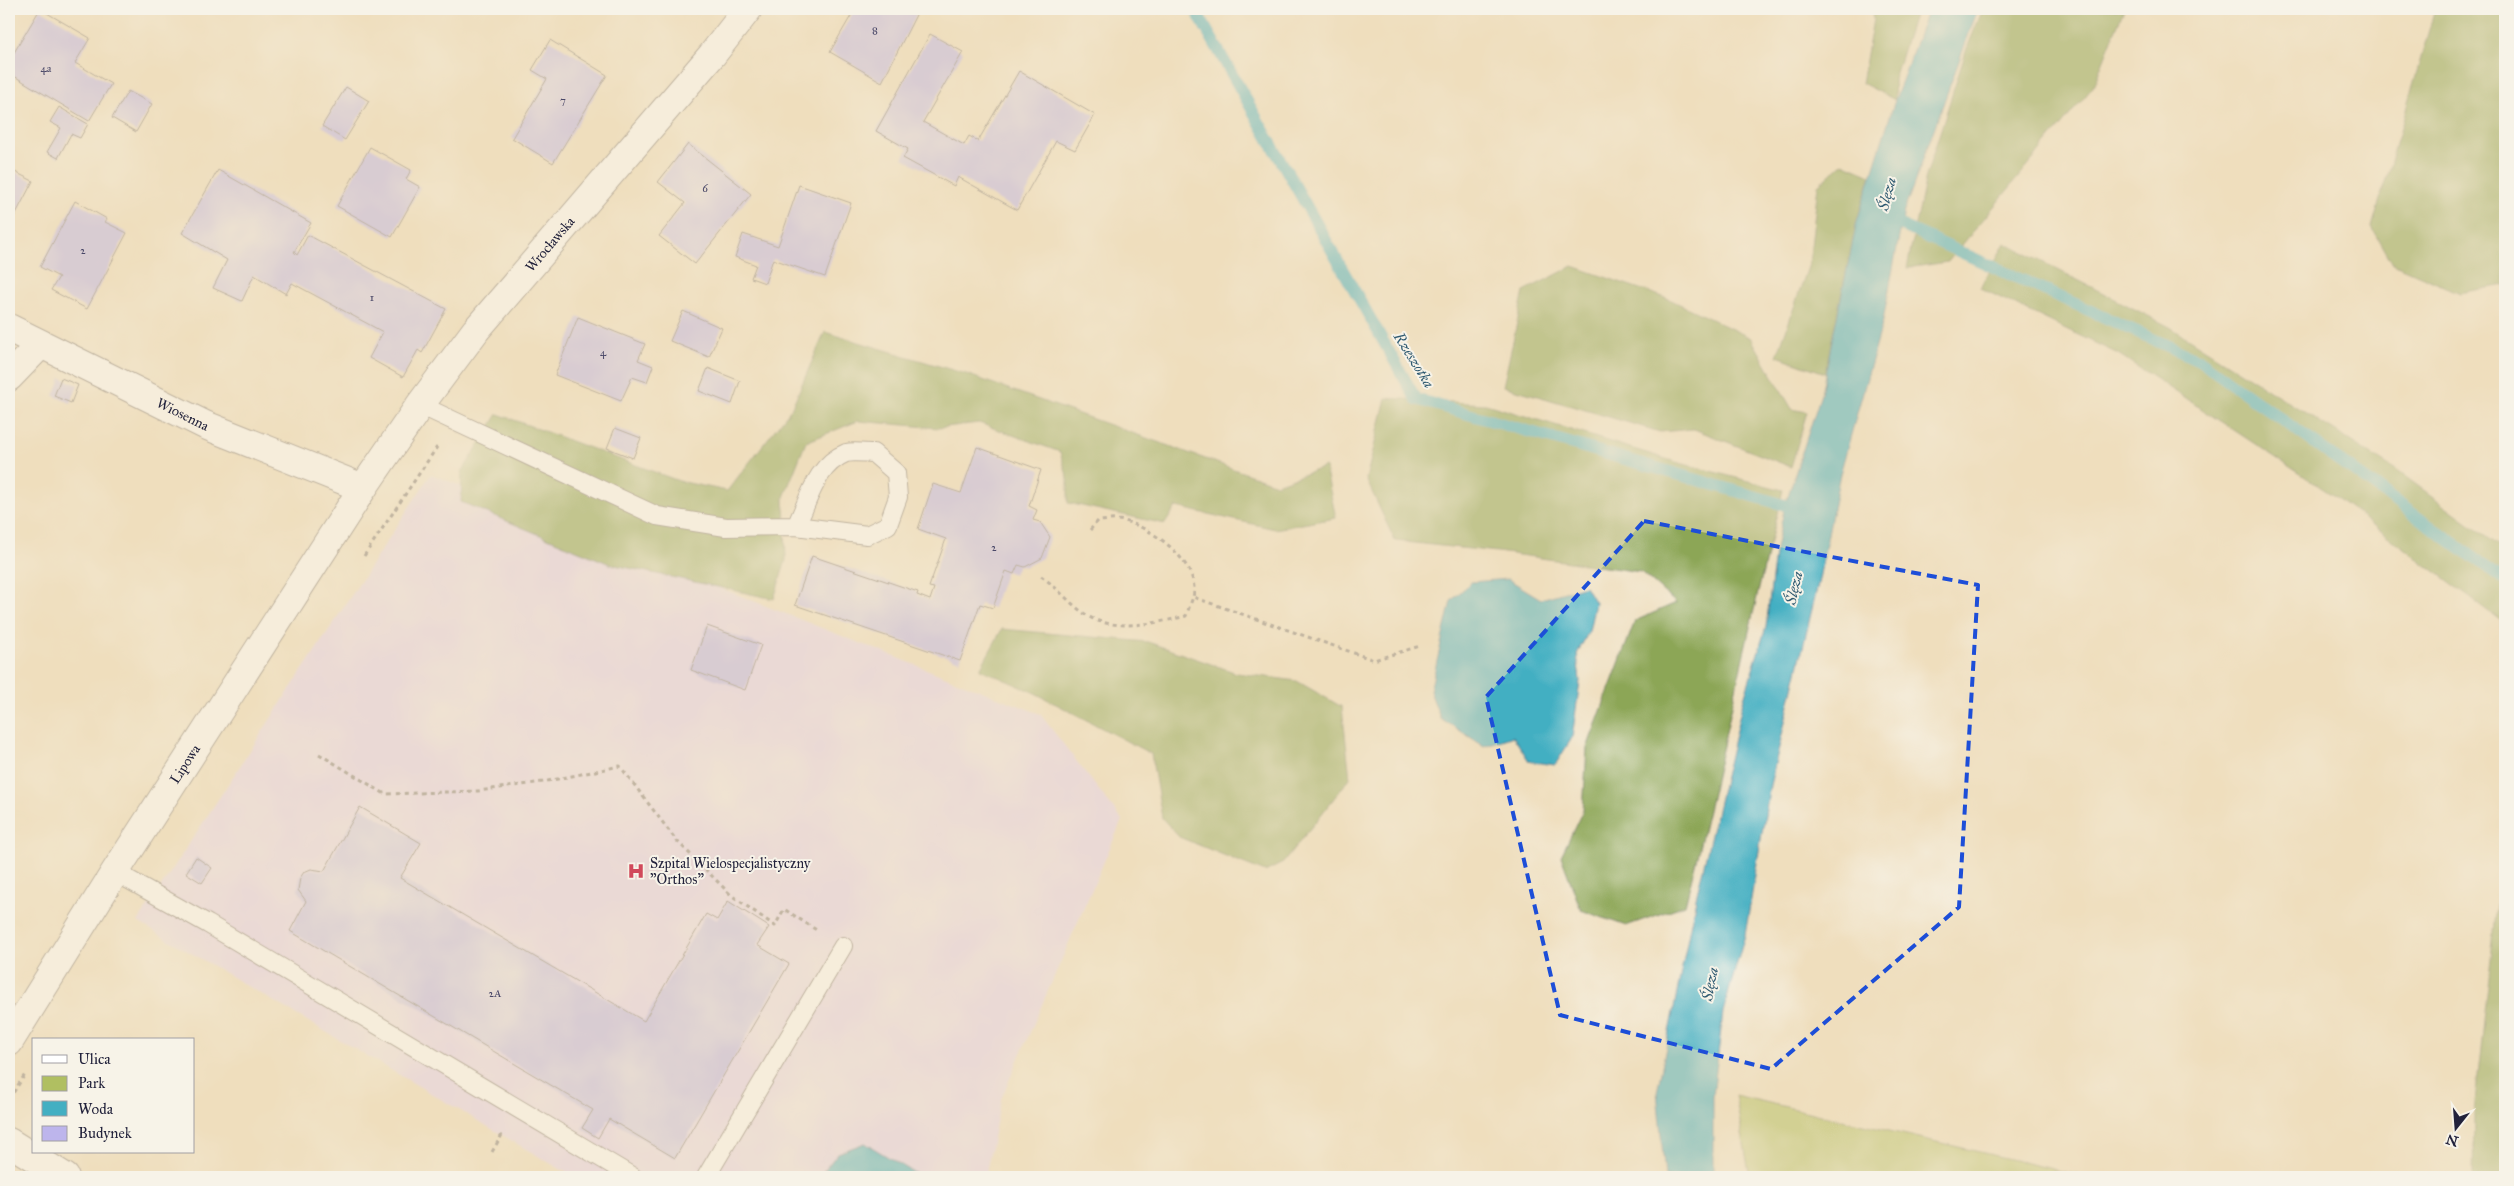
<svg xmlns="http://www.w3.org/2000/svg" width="2514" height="1186" font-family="'IM FELL Great Primer',serif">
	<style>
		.built { fill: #e5d3f1 }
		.green { fill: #b0bf61; stroke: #69704e }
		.forest { fill: #8ca657; stroke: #576449 }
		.water { fill: #43afc2; stroke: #32687e }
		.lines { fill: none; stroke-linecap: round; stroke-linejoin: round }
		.stream { stroke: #43afc2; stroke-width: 12 }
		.building { fill: #bdb5ec }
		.service-casing { stroke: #88807c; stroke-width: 20 }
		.minor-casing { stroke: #88807c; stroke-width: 30 }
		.tertiary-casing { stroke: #88807c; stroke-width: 30 }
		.path { stroke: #88807c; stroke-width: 3; stroke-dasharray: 4 4; stroke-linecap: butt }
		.service { stroke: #fff; stroke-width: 18 }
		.minor { stroke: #fff; stroke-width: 28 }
		.tertiary { stroke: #fff; stroke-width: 28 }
		.marked { fill: none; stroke: #1d4ed8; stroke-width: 4; stroke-dasharray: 10 6; stroke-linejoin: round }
		.labels { text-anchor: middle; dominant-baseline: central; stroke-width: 4; stroke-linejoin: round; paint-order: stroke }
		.number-label { font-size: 11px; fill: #494767 }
		.street-label { font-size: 14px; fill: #22223b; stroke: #f7f3e8 }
		.poi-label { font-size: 14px; fill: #22223b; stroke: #f7f3e8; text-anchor: start }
		.water-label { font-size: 15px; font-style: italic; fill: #2f5a71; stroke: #f7f3e8 }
	</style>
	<rect width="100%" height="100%" fill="#f7f3e8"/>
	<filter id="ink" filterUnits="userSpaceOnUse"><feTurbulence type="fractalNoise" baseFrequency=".02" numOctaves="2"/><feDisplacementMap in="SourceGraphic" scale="10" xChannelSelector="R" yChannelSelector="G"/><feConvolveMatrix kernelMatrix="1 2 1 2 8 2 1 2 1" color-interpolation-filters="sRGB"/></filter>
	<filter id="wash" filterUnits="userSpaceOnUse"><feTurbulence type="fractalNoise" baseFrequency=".0096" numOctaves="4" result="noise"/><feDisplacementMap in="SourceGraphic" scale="20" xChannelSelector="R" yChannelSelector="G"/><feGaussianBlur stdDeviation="1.12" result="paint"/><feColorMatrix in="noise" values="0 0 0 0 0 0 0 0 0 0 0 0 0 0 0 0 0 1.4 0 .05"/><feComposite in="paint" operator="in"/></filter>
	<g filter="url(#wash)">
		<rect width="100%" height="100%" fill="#efdebd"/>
		<polygon class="built" points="431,474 1040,714 1122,820 1001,1099 985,1177 574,1177 138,922"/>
		<polygon class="green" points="1735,1095 2087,1177 1750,1177"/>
		<g class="forest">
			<polygon points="1871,9 1916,9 1894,79 1895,100 1862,83 1873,19"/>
			<polygon points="1983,9 2124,9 2093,87 1948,262 1907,268 1926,176 1967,48"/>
			<polygon points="2435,9 2505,9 2505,285 2459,293 2393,264 2372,227"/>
			<polygon points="1843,163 1871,175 1857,221 1825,373 1777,356 1809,264 1818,185"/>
			<polygon points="2005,243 2170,327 2396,470 2505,549 2505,744 2501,621 2334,496 2118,354 1980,288"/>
			<polygon points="1573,266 1669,299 1751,338 1792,409 1807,412 1791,467 1694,429 1660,432 1503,386 1524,291"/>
			<polygon points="825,332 966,374 1276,484 1325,467 1336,518 1275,529 1176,507 1165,524 1068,503 1068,479 1060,452 979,423 938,428 858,421 806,442 784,497 786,560 774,599 610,564 461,502 462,472 498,414 679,481 727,491 791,409"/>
			<path d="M 1386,398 L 1486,404 L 1676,462 L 1783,490 C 1748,627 1720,767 1685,905 L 1626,926 L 1581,910 L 1561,856 L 1583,810 L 1587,748 L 1635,621 L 1676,603 L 1641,572 L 1497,552 L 1395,541 L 1366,479 Z"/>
			<polygon points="1002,629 1148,642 1237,673 1297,681 1342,707 1350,778 1283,863 1265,872 1179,837 1162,818 1151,754 1035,693 980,669"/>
			<polygon points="2505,832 2505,1177 2473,1177 2474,1111"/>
		</g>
		<g class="water">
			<polygon points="1928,9 1978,9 1904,211 1883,321 1840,474 1818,584 1770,785 1745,935 1723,1012 1713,1097 1713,1177 1665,1177 1657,1092 1696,898 1742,705 1766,627 1775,554 1785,505 1821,394 1857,221 1895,100"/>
			<polygon points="1508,579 1541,599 1585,586 1595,603 1589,631 1577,654 1580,681 1572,738 1555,765 1529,761 1513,736 1484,746 1440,718 1430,691 1451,601 1471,582"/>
			<polygon points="865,1143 921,1177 819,1177 838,1153"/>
		</g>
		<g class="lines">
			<g class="stream">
				<polyline points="1195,9 1416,399 1802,510"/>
				<polyline points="1885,218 2199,360 2505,580"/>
			</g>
		</g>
		<g id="blocks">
			<g class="building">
				<polygon points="40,9 90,38 75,63 111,84 89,121 9,73 9,61"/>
				<polygon points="855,9 919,9 882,82 830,52"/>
				<polygon points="930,34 963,52 923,122 964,145 969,136 978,141 1019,71 1095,115 1075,150 1056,141 1017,210 958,177 954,186 903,158 908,149 876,131"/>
				<polygon points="550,40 607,75 553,163 512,138 547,79 532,70"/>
				<polygon points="346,87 369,101 345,140 322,126"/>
				<polygon points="128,91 152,104 136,132 112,118"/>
				<polygon points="59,107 88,124 80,138 71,134 58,158 47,152 61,128 50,122"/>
				<polygon points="688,144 751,194 695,264 659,236 685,203 658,182"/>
				<polygon points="370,147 411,170 406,179 420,187 392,237 337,206"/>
				<polygon points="9,169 33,181 9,227"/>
				<polygon points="218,170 311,223 294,252 297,255 308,235 446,309 422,353 418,350 403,377 369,358 383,332 292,283 286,294 254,275 242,301 213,288 227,260 182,233"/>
				<polygon points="799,185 851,203 825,277 773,259 765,283 751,278 756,265 735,257 743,234 778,246"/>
				<polygon points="75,201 107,219 105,222 127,233 87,309 51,290 59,277 40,267"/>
				<polygon points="683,311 722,328 709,357 670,341"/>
				<polygon points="578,317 645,344 638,360 653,366 647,382 632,377 621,401 555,375"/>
				<polygon points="708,368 740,381 732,404 699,391"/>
				<polygon points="61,378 78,385 71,403 54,396"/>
				<polygon points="615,428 641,438 633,458 607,448"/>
				<polygon points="977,447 1041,470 1029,506 1037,510 1033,520 1040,522 1050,537 1042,558 1025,567 1018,565 1014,574 1006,571 993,608 980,604 960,661 795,605 812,556 918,592 917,595 930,600 934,588 929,587 946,539 918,529 933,484 961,493"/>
				<polygon points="707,626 761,645 745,690 691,670"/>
				<polygon points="360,807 421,843 400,878 644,1021 706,914 717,920 728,901 769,927 757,945 789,964 675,1158 609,1119 598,1138 582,1128 593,1110 290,931 306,901 298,890 300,878 304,872 311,869 324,871"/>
				<polygon points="196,857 212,868 202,883 186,873"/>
			</g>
		</g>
	</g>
	<g filter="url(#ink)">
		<use href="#blocks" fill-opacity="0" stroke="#88807c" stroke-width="1"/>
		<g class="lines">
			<g class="service-casing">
				<g id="service">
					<path d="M 420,405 L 657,516 L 726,527 L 796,526 L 867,535 L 888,525 L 898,497 L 896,473 L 873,453 C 866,453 853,451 846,453 C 816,465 809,500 796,526"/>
					<polyline points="115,872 208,924 633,1177"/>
					<polyline points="706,1177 843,946"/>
				</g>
			</g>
			<g class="minor-casing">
				<g id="minor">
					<path id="s1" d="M 9,328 L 205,425 L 363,488"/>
					<polyline points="9,377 40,345"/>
					<polyline points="9,1142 65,1177"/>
				</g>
			</g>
			<g class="tertiary-casing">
				<g id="tertiary">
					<path id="s2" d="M 9,1042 L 115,872 L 363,488 L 420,405 L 476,330 L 712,55 L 748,9"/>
				</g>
			</g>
			<g class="path">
				<path d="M 1090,530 L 1098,521 C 1104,521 1112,519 1118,520 C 1148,523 1202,563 1193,597"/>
				<polyline points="364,556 437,447"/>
				<path d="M 1041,576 C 1057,587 1069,603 1085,614 C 1110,633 1159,623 1186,616 L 1193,597 L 1374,660 L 1420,646"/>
				<polyline points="319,754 385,794 478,791 543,782 620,766 676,840 731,895 775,926 784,909 818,931"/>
				<polyline points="9,1099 26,1073"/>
				<polyline points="492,1152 503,1133"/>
			</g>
			<use href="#service" class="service"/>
			<use href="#minor" class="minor"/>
			<use href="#tertiary" class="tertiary"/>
		</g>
	</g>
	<path d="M0 0H2514V1186H0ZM 1644,521 L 1978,585 L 1959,907 L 1771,1069 L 1560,1015 L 1486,697 Z" fill="#efdebd" fill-opacity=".55" fill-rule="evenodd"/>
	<path class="marked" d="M 1644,521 L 1978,585 L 1959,907 L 1771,1069 L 1560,1015 L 1486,697 Z"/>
	<defs>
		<g id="hospital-bare" transform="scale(1.35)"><path d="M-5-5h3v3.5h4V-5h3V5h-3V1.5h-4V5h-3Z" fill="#d1495b" stroke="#f7f3e8" stroke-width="2.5" paint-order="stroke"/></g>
	</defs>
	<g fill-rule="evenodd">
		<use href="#hospital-bare" x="636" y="871"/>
	</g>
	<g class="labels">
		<g class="number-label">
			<text x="875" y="30">8</text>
			<text x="46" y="68">4a</text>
			<text x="563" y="100">7</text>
			<text x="705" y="188">6</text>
			<text x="83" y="250">2</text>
			<text x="372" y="297">1</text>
			<text x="603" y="352">4</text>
			<text x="994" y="547">2</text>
			<text x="495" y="993">2A</text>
		</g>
		<g class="street-label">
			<text stroke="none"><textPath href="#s2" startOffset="965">Wrocławska</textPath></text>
			<text stroke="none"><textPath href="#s1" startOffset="194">Wiosenna</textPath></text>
			<text stroke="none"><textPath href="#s2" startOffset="329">Lipowa</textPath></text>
		</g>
		<g class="poi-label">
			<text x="650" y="863">Szpital Wielospecjalistyczny<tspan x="650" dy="16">"Orthos"</tspan></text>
		</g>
		<g class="water-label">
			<text transform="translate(1887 194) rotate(-75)">Ślęza</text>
			<text transform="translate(1414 360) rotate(58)">Rzeszotka</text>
			<text transform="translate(1794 588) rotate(-77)">Ślęza</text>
			<text transform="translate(1710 984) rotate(-79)">Ślęza</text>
		</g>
	</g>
	<rect width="2514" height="1186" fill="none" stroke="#f7f3e8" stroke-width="30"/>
	<rect x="32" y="1038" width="162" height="115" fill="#f7f3e8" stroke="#a29fa3"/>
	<rect x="42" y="1055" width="25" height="8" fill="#ffffff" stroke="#a29fa3"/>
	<text x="78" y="1064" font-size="15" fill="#22223b">Ulica</text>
	<rect x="42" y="1076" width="25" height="15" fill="#b0bf61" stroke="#a29fa3"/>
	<text x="78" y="1088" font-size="15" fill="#22223b">Park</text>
	<rect x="42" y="1101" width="25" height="15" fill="#43afc2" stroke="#a29fa3"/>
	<text x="78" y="1114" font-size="15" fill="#22223b">Woda</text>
	<rect x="42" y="1126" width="25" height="15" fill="#bdb5ec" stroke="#a29fa3"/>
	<text x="78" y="1138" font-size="15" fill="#22223b">Budynek</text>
	<g transform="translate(2456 1128) rotate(197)" stroke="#f7f3e8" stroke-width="4" paint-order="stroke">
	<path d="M0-4L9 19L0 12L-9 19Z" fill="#22223b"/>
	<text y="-8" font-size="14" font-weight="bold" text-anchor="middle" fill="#22223b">N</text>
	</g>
</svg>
